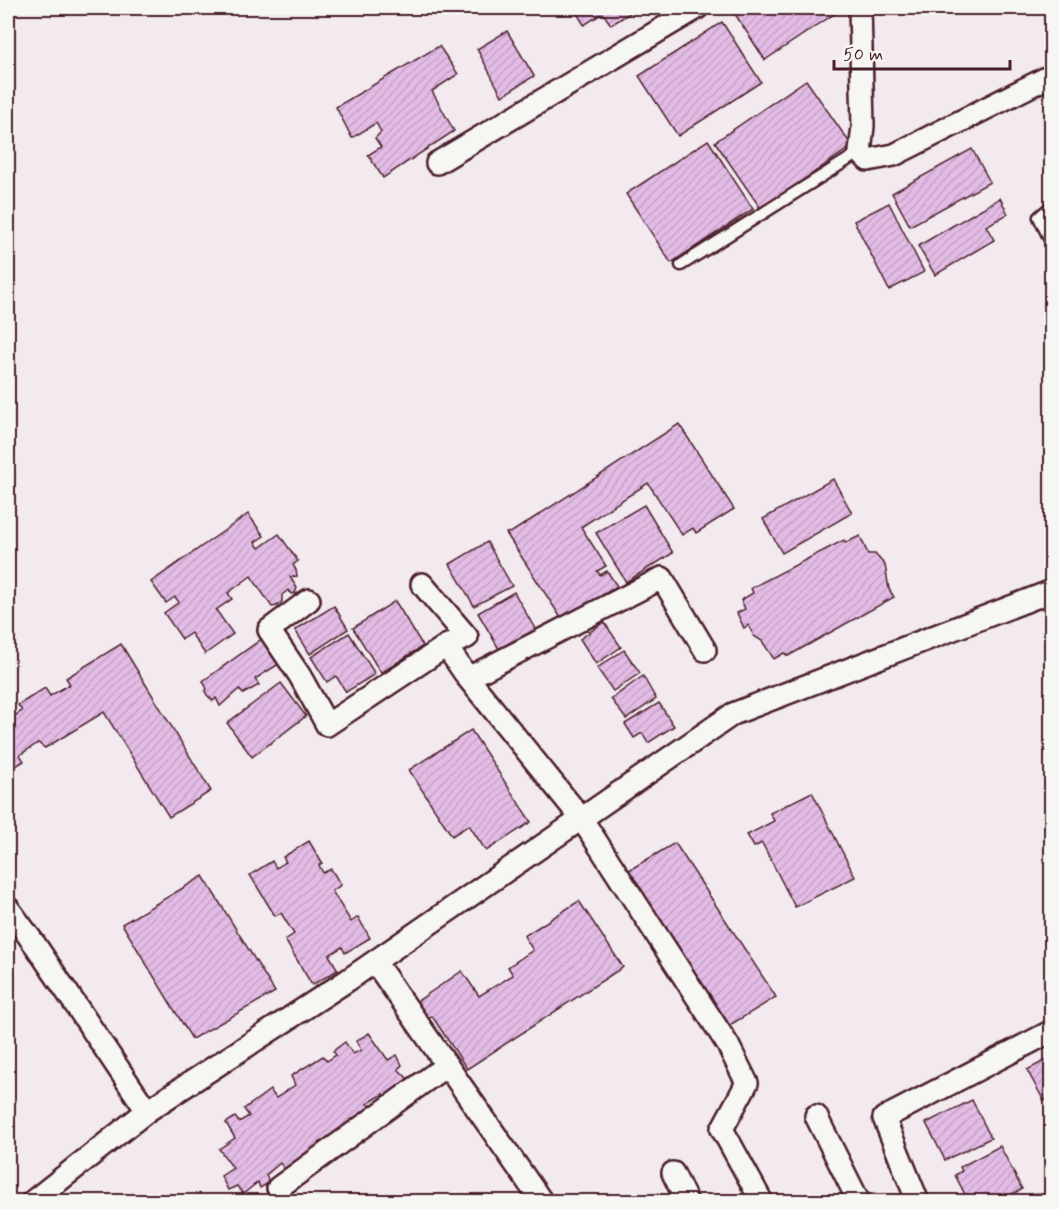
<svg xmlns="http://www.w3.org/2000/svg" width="1059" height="1209" font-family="Mynerve,sans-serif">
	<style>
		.building { fill: url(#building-hatch); stroke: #4a1f2b; stroke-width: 1.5 }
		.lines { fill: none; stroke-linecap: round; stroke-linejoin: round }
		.service-casing { stroke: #4a1f2b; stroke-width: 15 }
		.minor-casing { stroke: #4a1f2b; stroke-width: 26 }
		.service { stroke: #f6f6f2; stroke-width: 10 }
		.minor { stroke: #f6f6f2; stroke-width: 21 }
	</style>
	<defs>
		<pattern id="building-hatch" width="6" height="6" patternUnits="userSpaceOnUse" patternTransform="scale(1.5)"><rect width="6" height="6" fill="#e3bce5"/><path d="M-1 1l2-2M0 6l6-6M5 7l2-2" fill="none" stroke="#c4a1c5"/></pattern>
	</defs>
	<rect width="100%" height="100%" fill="#f2eaef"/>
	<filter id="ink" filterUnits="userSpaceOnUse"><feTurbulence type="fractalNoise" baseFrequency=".0167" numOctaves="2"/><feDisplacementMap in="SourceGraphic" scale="12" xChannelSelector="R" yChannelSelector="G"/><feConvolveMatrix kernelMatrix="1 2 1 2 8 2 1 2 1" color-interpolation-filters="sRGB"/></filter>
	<g filter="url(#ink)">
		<g class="building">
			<polygon points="574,8 638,8 611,25 603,13 584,25"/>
			<polygon points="738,8 834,8 837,12 765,60 733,11"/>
			<polygon points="722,22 761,82 678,136 639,76"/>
			<polygon points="507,31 534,76 502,96 477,49"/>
			<polygon points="439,46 458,74 432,91 454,131 383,178 368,155 381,147 375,138 381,132 376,123 352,138 336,107"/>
			<polygon points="806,80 852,146 761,209 715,142"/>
			<polygon points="708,140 753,209 671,263 626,194"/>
			<polygon points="972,149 990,182 910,226 892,193"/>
			<polygon points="1000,198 1008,214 986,226 994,240 935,275 918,246"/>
			<polygon points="889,203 924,272 889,290 854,221"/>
			<polygon points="679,424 734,509 696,533 693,528 682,535 648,483 581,527 606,566 597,571 600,575 607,571 617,586 563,621 506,533 512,532"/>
			<polygon points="833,479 852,513 782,553 763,519"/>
			<polygon points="644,505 673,553 626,582 596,533"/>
			<polygon points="248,514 264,536 255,542 259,548 279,534 298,561 293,565 296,570 297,576 290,577 297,588 295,593 291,594 288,590 282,595 282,602 277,606 272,607 251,576 228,593 232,599 216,610 233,634 205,654 191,633 182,639 164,613 179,602 175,597 166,603 151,582"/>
			<polygon points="860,536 868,554 875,554 885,565 889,589 894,597 788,656 784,653 774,659 762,641 754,636 748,625 744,628 737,613 745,609 741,600 753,593 751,588 844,540 845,543"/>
			<polygon points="487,542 512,586 474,606 450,564"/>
			<polygon points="514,592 538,634 502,654 478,613"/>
			<polygon points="395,601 423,646 381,673 353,628"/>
			<polygon points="334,606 348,629 310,654 295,630"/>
			<polygon points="604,622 621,647 596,664 580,639"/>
			<polygon points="349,633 375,674 346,692 336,676 327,682 311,657"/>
			<polygon points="263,638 282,662 255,679 259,685 243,694 239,689 220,706 216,698 213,701 207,695 205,691 207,689 203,681"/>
			<polygon points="121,644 211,791 169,817 104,712 45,748 38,743 20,755 24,761 8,771 8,720 22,711 18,705 45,688 50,696 70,684 66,678"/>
			<polygon points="624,650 640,673 613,691 597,668"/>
			<polygon points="643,676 656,699 626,719 611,699"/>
			<polygon points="281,683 306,716 252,757 227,723"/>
			<polygon points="659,703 674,726 648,743 642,733 634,738 625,724"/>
			<polygon points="471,730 531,822 486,851 469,825 452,836 409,770"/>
			<polygon points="812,792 855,877 795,907 762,843 754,847 747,835 774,821 770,813"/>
			<polygon points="309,841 322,863 319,865 323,873 331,869 341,885 332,891 351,922 358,917 370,938 345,953 342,947 329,955 338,970 312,985 285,940 294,934 281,913 275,916 250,875 272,861 276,868 286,862 283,857"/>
			<polygon points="675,843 776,997 725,1028 624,873"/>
			<polygon points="203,876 275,992 192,1039 122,924"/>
			<polygon points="579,901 623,967 467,1069 432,1016 427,1019 416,1002 462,971 479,996 513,975 508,967 533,950 524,936"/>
			<polygon points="369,1033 388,1060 397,1055 402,1065 398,1069 408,1079 395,1089 398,1094 387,1100 383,1094 367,1104 373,1107 286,1171 280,1163 266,1175 269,1183 260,1188 258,1182 243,1194 237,1186 228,1190 221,1176 233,1168 219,1149 235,1138 226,1123 235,1117 239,1122 249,1116 244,1109 270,1090 276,1098 295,1085 291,1076 323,1056 327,1061 336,1055 333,1051 345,1042 353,1054 361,1050 356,1041"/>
			<polygon points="1052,1057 1052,1096 1044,1101 1027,1070"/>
			<polygon points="972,1100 991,1138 945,1160 926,1123"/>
			<polygon points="1000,1146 1022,1189 998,1202 969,1202 955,1175 962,1171 960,1167"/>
			<polygon points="269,1193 275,1202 258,1202"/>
		</g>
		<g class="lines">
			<g class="service-casing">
				<g id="service">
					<polyline points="1052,206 1039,217 1052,244"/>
					<polyline points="681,265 860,152"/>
				</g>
			</g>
			<g class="minor-casing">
				<g id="minor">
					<polyline points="860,8 863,126 860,152 868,160 894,155 1052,75"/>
					<polyline points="437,163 697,8"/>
					<polyline points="309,600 269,630 300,676 327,725 446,646 467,637 422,584"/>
					<polyline points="446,646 468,678 581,818 728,1045 747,1083 722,1129 762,1202"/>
					<polyline points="468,678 662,578 705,650"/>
					<polyline points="8,908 36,946 147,1111"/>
					<polyline points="375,962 542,1202"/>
					<polyline points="816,1116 859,1202"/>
					<polyline points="673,1173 687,1202"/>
					<polyline points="278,1188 447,1065"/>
					<polyline points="32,1202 147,1111 348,980 733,714 1052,591"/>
					<polyline points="918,1202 884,1118 1052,1031"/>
				</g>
			</g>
			<use href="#service" class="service"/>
			<use href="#minor" class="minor"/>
		</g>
	</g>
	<rect width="1059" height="1209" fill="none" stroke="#f6f6f2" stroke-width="30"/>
	<rect x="15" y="15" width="1029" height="1179" fill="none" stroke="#4a1f2b" stroke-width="2" filter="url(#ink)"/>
	<path d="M834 60v9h176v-9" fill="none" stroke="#4a1f2b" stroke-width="3"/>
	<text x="843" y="60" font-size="18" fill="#4a1f2b" stroke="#f6f6f2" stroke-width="4.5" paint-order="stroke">50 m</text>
</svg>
